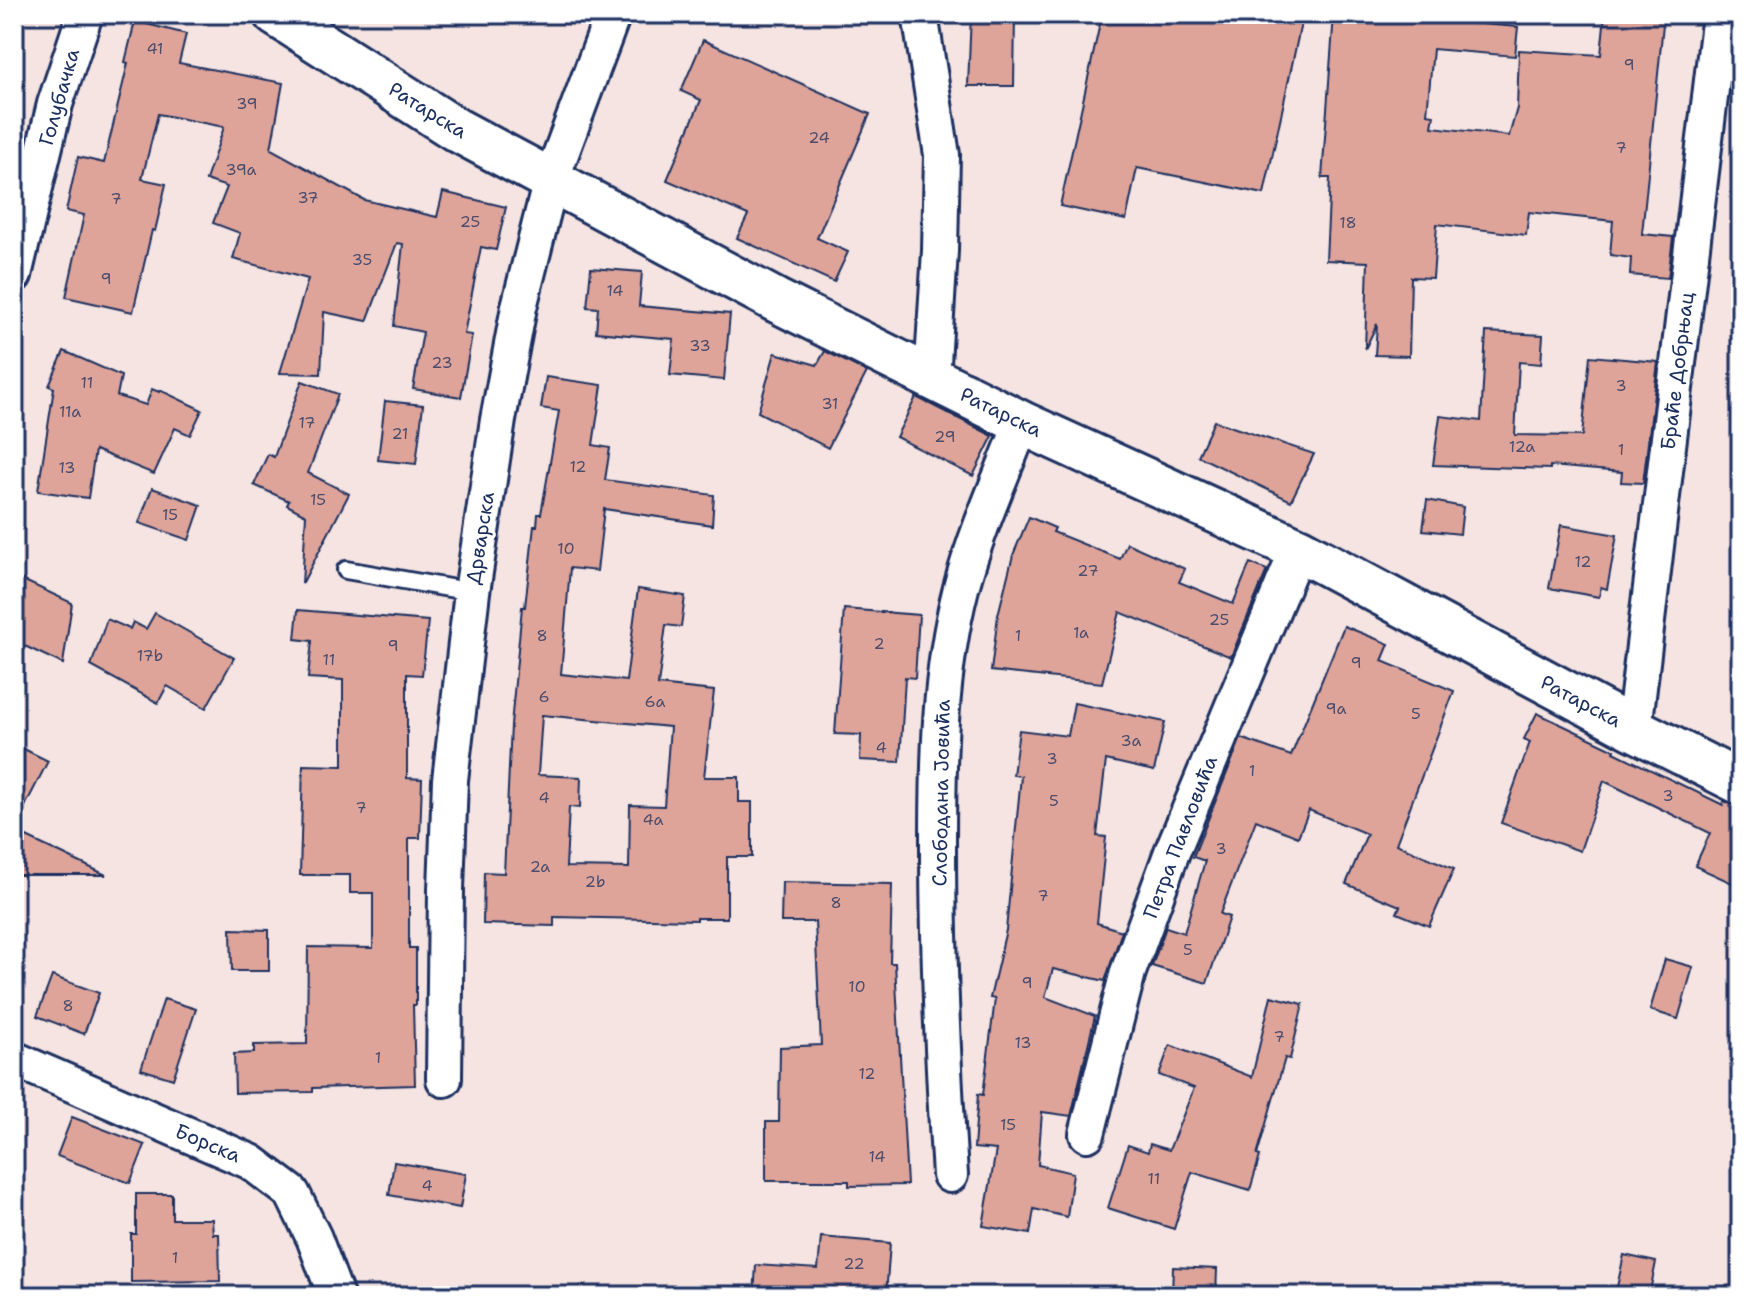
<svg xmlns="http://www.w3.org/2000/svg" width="1755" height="1310" font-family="'Shantell Sans',sans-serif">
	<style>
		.building { fill: #dea49a; stroke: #1b2f5e; stroke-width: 2; fill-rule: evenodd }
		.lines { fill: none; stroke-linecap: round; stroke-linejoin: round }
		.service-casing { stroke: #1b2f5e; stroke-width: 22 }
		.minor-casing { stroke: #1b2f5e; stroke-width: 40 }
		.tertiary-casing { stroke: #1b2f5e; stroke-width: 48 }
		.service { stroke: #fff; stroke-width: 16 }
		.minor { stroke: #fff; stroke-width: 34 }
		.tertiary { stroke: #fff; stroke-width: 42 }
		.labels { text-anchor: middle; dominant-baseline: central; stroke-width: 6; stroke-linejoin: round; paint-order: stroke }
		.number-label { font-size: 16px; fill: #4c4c6d }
		.street-label { font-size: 20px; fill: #1b2f5e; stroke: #fff }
	</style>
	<rect width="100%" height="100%" fill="#f5e4e1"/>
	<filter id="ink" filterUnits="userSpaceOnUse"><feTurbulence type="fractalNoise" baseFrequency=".0125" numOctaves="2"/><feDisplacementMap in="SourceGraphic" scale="16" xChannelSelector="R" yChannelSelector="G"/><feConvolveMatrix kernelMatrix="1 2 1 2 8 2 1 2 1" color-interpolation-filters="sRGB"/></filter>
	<g filter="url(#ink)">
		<g class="building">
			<polygon points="971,14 1015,14 1014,86 968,86"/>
			<polygon points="1102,14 1303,14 1264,194 1137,168 1126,220 1060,206"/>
			<polygon points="1334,14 1460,14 1459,22 1518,27 1515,56 1433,49 1427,114 1434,115 1432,127 1509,136 1517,108 1519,50 1601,55 1605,14 1664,14 1642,234 1673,237 1668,278 1630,275 1631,258 1610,255 1613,221 1529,212 1526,235 1437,224 1433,278 1411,277 1409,356 1375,355 1377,324 1365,349 1368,262 1326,260 1330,178 1322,178"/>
			<polygon points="135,21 186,34 179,63 283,83 271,149 364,200 437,217 443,192 506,207 496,250 481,247 464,334 472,335 461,397 413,389 423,332 394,326 403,244 397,243 367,321 324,312 321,374 280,373 308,279 233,259 240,233 213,223 227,187 206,180 224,127 158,114 142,179 166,184 155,231 152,230 133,312 66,297 84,215 66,211 78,157 104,163 128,63 125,62"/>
			<polygon points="703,40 870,114 817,238 848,252 834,282 737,238 748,215 667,180 701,100 681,91"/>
			<polygon points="591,268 642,272 639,306 730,314 724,380 670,375 674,339 596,332 598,308 587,307"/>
			<polygon points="1486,332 1543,335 1541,364 1519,362 1515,435 1582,436 1590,356 1658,362 1643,483 1621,482 1622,472 1550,466 1550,469 1433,465 1440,416 1481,421"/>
			<polygon points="64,351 121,376 117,396 146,405 152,389 159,392 160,390 202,410 190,435 175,428 154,474 95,450 88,498 38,491 54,388 49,386"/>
			<polygon points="825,351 867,372 828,448 758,412 775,353 817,365"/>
			<path d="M 546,377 L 602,385 L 593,445 L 610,448 L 605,480 L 714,495 L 712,525 L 604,509 L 597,571 L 570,568 L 561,674 L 626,681 L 638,589 L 685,596 L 681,627 L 666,625 L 658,685 L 714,691 L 704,777 L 739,777 L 739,802 L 752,802 L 752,857 L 727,857 L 727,918 L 697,918 L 697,920 L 554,917 L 554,926 L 483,924 L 484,872 L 504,873 L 511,725 L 522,607 L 525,607 L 534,526 L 537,526 L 538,514 L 541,514 L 559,411 L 541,408 ZM 542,715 L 670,727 L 664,806 L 630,805 L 629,868 L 566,867 L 569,807 L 580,808 L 581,777 L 538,775 Z"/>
			<polygon points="302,381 338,394 308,473 349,494 302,584 306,515 287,505 289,501 254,485 268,454 274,457"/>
			<polygon points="916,397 993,436 973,476 896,437"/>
			<polygon points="385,401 423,405 416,464 378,460"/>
			<polygon points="1214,421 1314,454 1291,501 1198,456"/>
			<polygon points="152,488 201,505 189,540 139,523"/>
			<polygon points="1427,500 1463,507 1460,534 1423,530"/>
			<polygon points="1029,517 1055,528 1053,532 1120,559 1127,543 1185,569 1179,582 1233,604 1250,563 1267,570 1231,657 1120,612 1102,683 991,671 998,615 1013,555"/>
			<polygon points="1561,525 1617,535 1607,589 1601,587 1599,597 1549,588"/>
			<polygon points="14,576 72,603 63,664 14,641"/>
			<polygon points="844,609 919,615 915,678 905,677 900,762 860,760 861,735 835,734"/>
			<polygon points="298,610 428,621 422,675 407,674 407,778 422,779 420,838 409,838 409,948 416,948 416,1005 413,1005 415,1085 313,1088 313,1092 235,1093 234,1054 254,1053 254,1045 307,1044 308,947 373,948 373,893 350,893 350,875 300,875 303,765 343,766 343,680 308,678 312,641 295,639"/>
			<polygon points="155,613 234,658 206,708 167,686 158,703 91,666 107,619 130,629 133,622 146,629"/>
			<polygon points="1344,626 1389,644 1382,661 1454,691 1396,844 1454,869 1429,926 1397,913 1400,906 1346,884 1367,834 1309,810 1298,837 1256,820 1220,914 1229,917 1207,983 1152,966 1166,927 1184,933 1205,861 1193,857 1241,738 1291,756"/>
			<polygon points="1074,703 1165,722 1154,771 1106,760 1097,836 1106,837 1097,923 1122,931 1105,981 1053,969 1045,997 1095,1016 1071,1116 1042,1112 1038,1165 1073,1173 1067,1217 1034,1209 1030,1234 983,1226 996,1150 974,1148 978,1094 983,1095 995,999 990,998 1006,930 1021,776 1013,775 1019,730 1068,736"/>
			<polygon points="1537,713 1615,750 1614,752 1723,805 1724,801 1741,807 1741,863 1732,883 1695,866 1710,833 1604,781 1580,851 1501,823 1530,742 1524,739"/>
			<polygon points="14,744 48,761 14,828"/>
			<polygon points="14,831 106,875 14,875"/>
			<polygon points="782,882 892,884 890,963 895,963 907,1185 849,1186 849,1181 766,1181 766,1122 779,1122 780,1047 821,1045 815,922 781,922"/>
			<polygon points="231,929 269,930 269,971 232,971"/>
			<polygon points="1665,959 1693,967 1678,1019 1650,1010"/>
			<polygon points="52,976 99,993 84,1034 37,1016"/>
			<polygon points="1271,996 1303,1004 1290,1059 1285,1058 1257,1155 1260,1156 1250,1190 1192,1172 1174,1229 1108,1208 1128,1145 1148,1152 1150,1144 1169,1150 1194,1088 1159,1075 1170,1045 1252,1077"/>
			<polygon points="164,999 196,1009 173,1079 141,1069"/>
			<polygon points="72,1117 145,1145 130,1183 57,1156"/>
			<polygon points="394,1162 466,1174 460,1208 389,1195"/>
			<polygon points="136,1194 172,1194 172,1219 212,1219 213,1234 219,1234 220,1281 131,1282 131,1234 136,1234"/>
			<polygon points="821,1237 890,1243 886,1296 754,1296 756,1265 818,1269"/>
			<polygon points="1624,1255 1656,1262 1649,1296 1615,1296"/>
			<polygon points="1173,1267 1217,1269 1216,1296 1172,1296"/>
		</g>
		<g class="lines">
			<g class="service-casing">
				<polyline id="service" points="346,570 472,592"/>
			</g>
			<g class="minor-casing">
				<g id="minor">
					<polyline points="920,14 942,155 940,251 932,379"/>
					<polyline points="14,275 55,104 85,14"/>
					<polyline points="1634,729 1720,14"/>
					<polyline points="14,1059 251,1162 292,1193 314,1238 336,1296"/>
					<polyline points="444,1079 446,889 450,780 472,592 498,420 519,307 551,180 613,14"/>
					<polyline points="1087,1134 1128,972 1172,852 1298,549"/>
					<path d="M 950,1175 C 943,1066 938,957 938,848 C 938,760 939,674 961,588 C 976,532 1001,477 1022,423"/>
				</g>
			</g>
			<g class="tertiary-casing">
				<polyline id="tertiary" points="275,14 455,129 777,301 1022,423 1298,549 1634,729 1741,783"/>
			</g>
			<use href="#service" class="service"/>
			<use href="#minor" class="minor"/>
			<use href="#tertiary" class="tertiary"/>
		</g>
	</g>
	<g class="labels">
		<g class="number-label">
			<text x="155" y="48">41</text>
			<text x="1629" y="64">9</text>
			<text x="247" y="103">39</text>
			<text x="819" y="137">24</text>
			<text x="1621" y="147">7</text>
			<text x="241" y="169">39a</text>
			<text x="308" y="197">37</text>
			<text x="116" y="198">7</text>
			<text x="470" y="221">25</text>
			<text x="1348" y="222">18</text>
			<text x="362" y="259">35</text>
			<text x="106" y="278">9</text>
			<text x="615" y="290">14</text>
			<text x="700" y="345">33</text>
			<text x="442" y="362">23</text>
			<text x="87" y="382">11</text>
			<text x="1621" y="385">3</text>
			<text x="830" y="403">31</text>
			<text x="70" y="411">11a</text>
			<text x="307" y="422">17</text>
			<text x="400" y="433">21</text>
			<text x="945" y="436">29</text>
			<text x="1522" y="446">12a</text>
			<text x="1621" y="449">1</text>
			<text x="578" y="466">12</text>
			<text x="67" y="467">13</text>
			<text x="318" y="499">15</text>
			<text x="170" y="514">15</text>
			<text x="566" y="548">10</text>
			<text x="1583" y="561">12</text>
			<text x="1088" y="570">27</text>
			<text x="1219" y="619">25</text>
			<text x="1081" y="632">1a</text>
			<text x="542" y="635">8</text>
			<text x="1018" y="635">1</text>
			<text x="879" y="643">2</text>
			<text x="393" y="645">9</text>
			<text x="150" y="655">17b</text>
			<text x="329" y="659">11</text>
			<text x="1356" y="662">9</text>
			<text x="544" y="696">6</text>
			<text x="655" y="701">6a</text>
			<text x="1336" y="708">9a</text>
			<text x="1416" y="713">5</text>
			<text x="1131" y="740">3a</text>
			<text x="881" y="747">4</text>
			<text x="1052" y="758">3</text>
			<text x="1252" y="770">1</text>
			<text x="1668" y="795">3</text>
			<text x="544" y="797">4</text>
			<text x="1054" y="800">5</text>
			<text x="361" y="807">7</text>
			<text x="653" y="819">4a</text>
			<text x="1221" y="848">3</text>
			<text x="540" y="866">2a</text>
			<text x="595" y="881">2b</text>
			<text x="1043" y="895">7</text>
			<text x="836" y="902">8</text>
			<text x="1188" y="949">5</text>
			<text x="1027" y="982">9</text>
			<text x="857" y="986">10</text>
			<text x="68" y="1005">8</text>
			<text x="1279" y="1036">7</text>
			<text x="1023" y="1042">13</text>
			<text x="378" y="1057">1</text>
			<text x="867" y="1073">12</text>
			<text x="1008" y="1124">15</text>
			<text x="877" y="1156">14</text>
			<text x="1154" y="1178">11</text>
			<text x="427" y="1185">4</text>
			<text x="175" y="1257">1</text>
			<text x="854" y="1263">22</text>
		</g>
		<g class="street-label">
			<text transform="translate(59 97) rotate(-74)">Голубачка</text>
			<text transform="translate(428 110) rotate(32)">Ратарска</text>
			<text transform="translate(1677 371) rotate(-83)">Браће Добрњац</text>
			<text transform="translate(1001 412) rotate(26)">Ратарска</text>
			<text transform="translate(480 538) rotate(-81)">Дрварска</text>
			<text transform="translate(1581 701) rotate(28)">Ратарска</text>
			<text transform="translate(941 793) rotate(-89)">Слободана Јовића</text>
			<text transform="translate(1180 837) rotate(-69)">Петра Павловића</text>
			<text transform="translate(208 1143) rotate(23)">Борска</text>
		</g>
	</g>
	<rect width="1755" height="1310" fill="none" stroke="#fff" stroke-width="48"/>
	<rect x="24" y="24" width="1707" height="1262" fill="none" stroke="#1b2f5e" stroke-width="3" filter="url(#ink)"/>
</svg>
